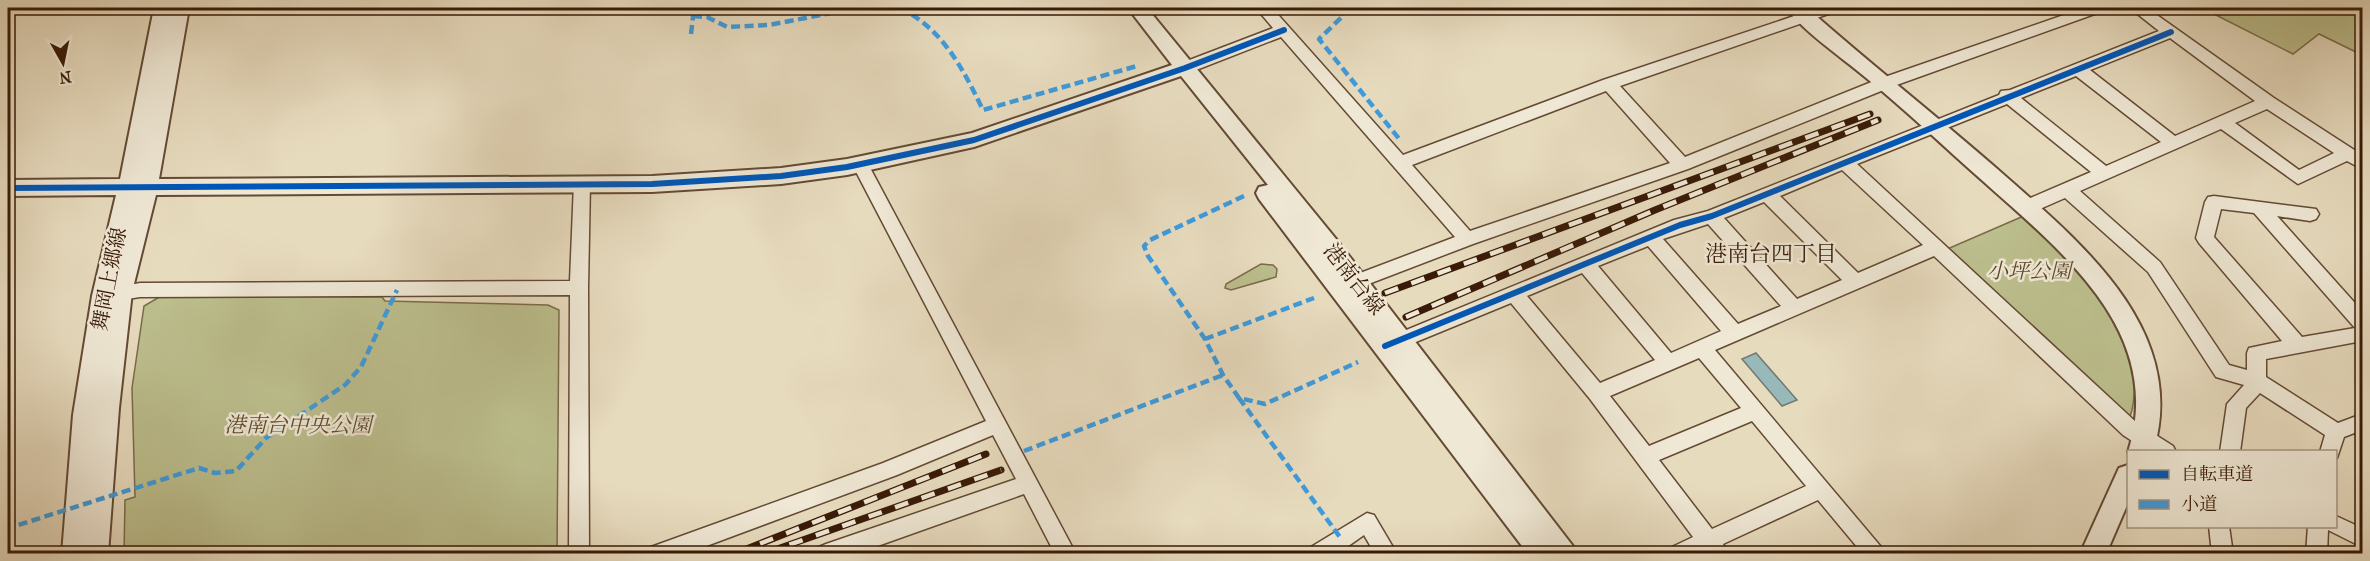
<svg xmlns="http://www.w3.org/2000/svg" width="2370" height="561" font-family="'IM FELL French Canon','Noto Serif JP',serif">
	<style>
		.green { fill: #bcbe8d; stroke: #7a6c4a; stroke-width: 1.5 }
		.water { fill: #98b9b9; stroke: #727971; stroke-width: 1.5 }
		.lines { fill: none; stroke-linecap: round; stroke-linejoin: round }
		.minor-casing { stroke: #644a34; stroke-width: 3 }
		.tertiary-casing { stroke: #644a34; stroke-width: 4 }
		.minor { fill: #efe8d5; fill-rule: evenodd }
		.tertiary { fill: #efe8d5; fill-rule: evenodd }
		.rail-casing { stroke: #391a06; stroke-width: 7 }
		.rail { stroke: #efe8d5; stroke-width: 4.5; stroke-dasharray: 14; stroke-linecap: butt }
		.quiet { stroke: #3e9bdd; stroke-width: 4.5; stroke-dasharray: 9 4.5; stroke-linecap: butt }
		.cycleway-casing { stroke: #efe8d5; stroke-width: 10 }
		.cycleway { stroke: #0057b8; stroke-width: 6 }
		.labels { text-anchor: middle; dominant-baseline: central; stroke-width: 5; stroke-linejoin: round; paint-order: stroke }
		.park-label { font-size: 21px; font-style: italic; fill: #604b2e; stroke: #efe8d5 }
		.street-label { font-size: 21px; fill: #391a06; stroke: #efe8d5 }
		.neighbourhood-label { font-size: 22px; fill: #391a06; stroke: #efe8d5 }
	</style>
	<rect width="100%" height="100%" fill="#e7dbbe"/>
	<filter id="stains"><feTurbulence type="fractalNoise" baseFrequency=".00333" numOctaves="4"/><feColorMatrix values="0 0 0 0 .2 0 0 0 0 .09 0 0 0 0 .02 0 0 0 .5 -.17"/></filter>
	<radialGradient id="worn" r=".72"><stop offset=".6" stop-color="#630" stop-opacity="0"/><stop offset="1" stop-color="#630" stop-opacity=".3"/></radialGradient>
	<g class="green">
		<polygon points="2202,8 2362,8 2362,55 2319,34 2293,54"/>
		<path d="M 2026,215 C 2048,237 2084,268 2101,291 C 2125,326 2143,376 2130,417 L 1945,250 Z"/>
		<polygon points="1261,264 1273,265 1277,269 1276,277 1231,290 1225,288 1226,284"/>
		<polygon points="161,296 382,297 385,301 548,305 559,310 557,553 124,554 125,500 135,497 132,388 144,306"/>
	</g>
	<polygon class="water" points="1756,353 1797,400 1782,406 1742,359"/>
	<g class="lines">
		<g class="minor-casing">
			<g id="minor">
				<path d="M 1256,8 L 1272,8 L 1403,155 L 1603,80 L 1818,8 L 1839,8 L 1837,11 L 1620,86 L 1685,157 L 1879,79 L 2084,8 L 2106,8 L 2103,11 L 1891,87 L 1688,169 L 1473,244 L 1345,293 L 1339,291 L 1336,286 L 1339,281 L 1455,237 L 1281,37 L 1191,72 L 1179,72 L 1177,68 L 1179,64 L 1273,28 ZM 1606,91 L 1670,163 L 1470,231 L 1412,165 Z"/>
				<path d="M 2130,8 L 2147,8 L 2274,98 L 2362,155 L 2362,169 L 2347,161 L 2298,184 L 2221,129 L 2080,191 L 2160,262 L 2229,365 L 2247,370 L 2247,353 L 2249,348 L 2282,341 L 2199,243 L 2196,238 L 2205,202 L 2208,197 L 2214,196 L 2316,209 L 2319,214 L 2316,219 L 2310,221 L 2277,216 L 2362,311 L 2362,341 L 2266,359 L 2266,377 L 2338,423 L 2362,414 L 2362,430 L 2344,437 L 2337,458 L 2336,452 L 2320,452 L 2325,435 L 2260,393 L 2246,408 L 2240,452 L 2220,452 L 2227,404 L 2244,385 L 2216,377 L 2148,272 L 2065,198 L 2033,212 L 2021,212 L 2018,207 L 2021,202 L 2091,172 L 2007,104 L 1857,164 L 2137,423 L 2173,446 L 2176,452 L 2149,452 L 2123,435 L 1934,256 L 1715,350 L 1887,554 L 1863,554 L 1818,500 L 1723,544 L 1728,554 L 1669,554 L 1672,547 L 1693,537 L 1590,399 L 1511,303 L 1389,353 L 1382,350 L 1380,345 L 1382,340 L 1674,220 L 1708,211 L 1999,95 L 2001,91 L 2010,90 L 2159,31 ZM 2170,38 L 2255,101 L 2175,136 L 2090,70 ZM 2076,76 L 2161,142 L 2106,166 L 2021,98 ZM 2267,109 L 2334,153 L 2299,170 L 2235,123 ZM 1842,170 L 1923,245 L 1858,273 L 1780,196 ZM 1764,202 L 1842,280 L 1797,299 L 1724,218 ZM 2221,209 L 2254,213 L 2355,328 L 2302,337 L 2214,237 ZM 1708,224 L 1781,306 L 1738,324 L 1663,239 ZM 1648,246 L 1721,331 L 1671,353 L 1598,266 ZM 1582,273 L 1655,360 L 1600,383 L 1527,296 ZM 1699,358 L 1741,408 L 1649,446 L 1610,396 ZM 1752,421 L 1806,486 L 1712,529 L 1659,460 Z"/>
				<polygon points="860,158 868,164 1076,554 1055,554 1024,494 855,554 816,554 819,547 826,544 1016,479 993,435 897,475 685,554 648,554 651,547 883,463 986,421 852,164"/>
				<polygon points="582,177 590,183 588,288 589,554 569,554 570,295 140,297 108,302 102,300 99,295 102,290 140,283 570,281 574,183"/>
				<polygon points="1367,513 1374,515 1397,554 1375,554 1364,535 1337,554 1308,554 1311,547"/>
				<polygon points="2336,516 2362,528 2362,547 2328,530 2327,554 2306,554 2308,526 2336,526"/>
				<polygon points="2209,526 2229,526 2233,554 2212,554"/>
			</g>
		</g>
		<g class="tertiary-casing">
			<g id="tertiary">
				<polygon points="154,8 189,8 159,179 652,176 781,168 847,159 972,133 1172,65 1128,8 1147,8 1336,239 1579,554 1528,554 1259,199 1256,193 1259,187 1268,185 1181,76 974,147 847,175 781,184 652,192 156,195 132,292 119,408 108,554 62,554 73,415 92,296 116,195 8,196 8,180 120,179"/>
				<path d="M 1787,8 L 1807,8 C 1868,62 1933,113 1995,167 C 2075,238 2191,328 2153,452 L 2128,452 C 2166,333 2062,252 1984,182 C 1944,147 1906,110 1865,77 C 1844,59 1801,30 1787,8 Z"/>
				<polygon points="2128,465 2128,503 2106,554 2080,554 2119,468"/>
			</g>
		</g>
		<use href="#minor" class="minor"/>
		<use href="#tertiary" class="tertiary"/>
		<g class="rail-casing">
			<g id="rail">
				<polyline points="1385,293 1870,114"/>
				<polyline points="1406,317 1655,210 1878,120"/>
				<polyline points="734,554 986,454"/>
				<polyline points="763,554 1001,470"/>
			</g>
		</g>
		<use href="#rail" class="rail"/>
		<g class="quiet">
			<path d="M 900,8 C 943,29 963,69 983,110 L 1137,66"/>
			<polyline points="1338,8 1344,15 1319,39 1400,140"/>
			<polyline points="693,16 707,17 727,27 769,25 831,13 891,8"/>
			<polyline points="691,34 694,8"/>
			<polyline points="1244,196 1150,240 1144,246 1148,256 1205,339 1223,375 1239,398 1265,404 1358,362"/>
			<polyline points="1205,339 1314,298"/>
			<polyline points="1239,398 1342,540"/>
			<polyline points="1024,451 1223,375"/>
			<polyline points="8,517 18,525 199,468 215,473 236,471 266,438 345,385 361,367 397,290"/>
		</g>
		<g class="cycleway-casing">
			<g id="cycleway">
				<polyline points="8,188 652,184 781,176 847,167 974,140 1185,68 1284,30"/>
				<polyline points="1385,346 1680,225 1712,216 2171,32"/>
			</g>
		</g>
		<use href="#cycleway" class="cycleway"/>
	</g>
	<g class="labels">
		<g class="park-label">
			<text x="2029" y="271">小坪公園</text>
			<text x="298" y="425">港南台中央公園</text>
		</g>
		<g class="street-label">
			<text transform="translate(109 279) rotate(-79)">舞岡上郷線</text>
			<text transform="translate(1354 279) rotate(52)">港南台線</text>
		</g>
		<g class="neighbourhood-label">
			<text x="1771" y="254">港南台四丁目</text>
		</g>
	</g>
	<rect width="2370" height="561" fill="none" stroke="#e7dbbe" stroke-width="30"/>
	<rect x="9" y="9" width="2352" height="543" fill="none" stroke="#391a06" stroke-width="3"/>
	<rect x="15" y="15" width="2340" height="531" fill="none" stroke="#391a06" stroke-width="1.5"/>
	<rect x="2127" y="450" width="210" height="78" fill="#efe8d5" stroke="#a69682" stroke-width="1.5"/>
	<rect x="2139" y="470" width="30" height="9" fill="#0057b8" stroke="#a69682" stroke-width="1.5"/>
	<text x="2181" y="480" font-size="18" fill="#391a06">自転車道</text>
	<rect x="2139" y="500" width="30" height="9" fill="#3e9bdd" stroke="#a69682" stroke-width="1.5"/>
	<text x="2181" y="510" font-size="18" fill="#391a06">小道</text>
	<g transform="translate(63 63) rotate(171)" stroke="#efe8d5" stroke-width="4.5" paint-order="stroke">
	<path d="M0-4.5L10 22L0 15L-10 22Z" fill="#391a06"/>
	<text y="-9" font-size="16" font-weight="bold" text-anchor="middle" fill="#391a06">N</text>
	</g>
	<rect width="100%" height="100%" filter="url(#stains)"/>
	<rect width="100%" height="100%" fill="url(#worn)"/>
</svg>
